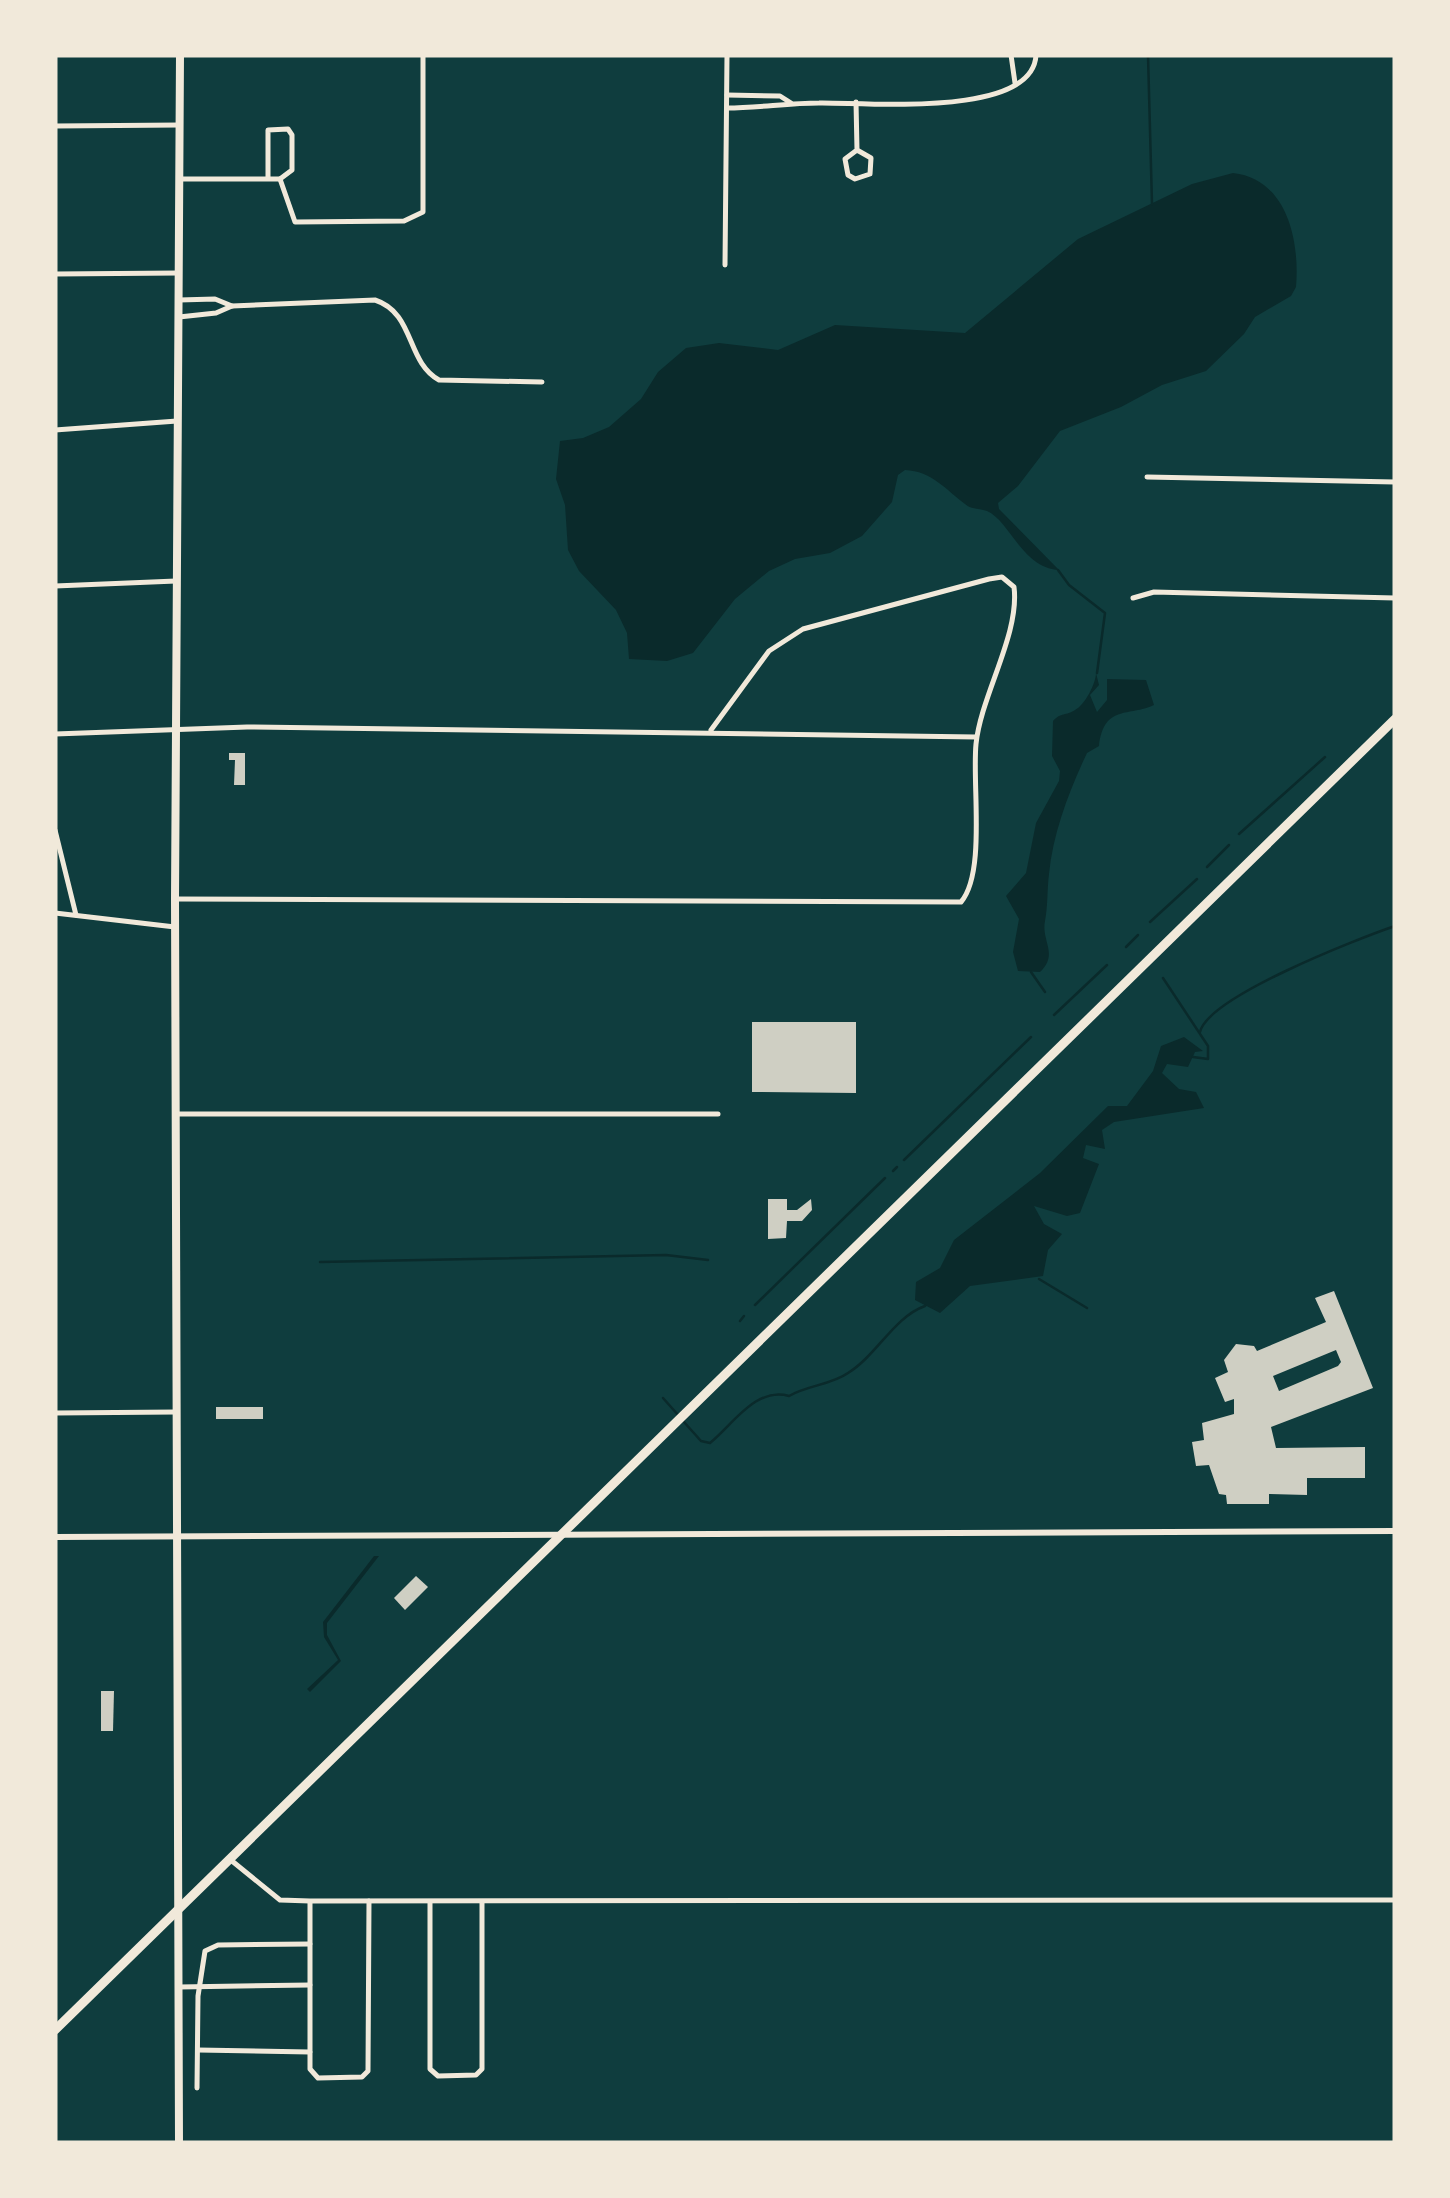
<svg xmlns="http://www.w3.org/2000/svg" width="1450" height="2198" font-family="'Work Sans',sans-serif">
	<style>
		.water { fill: #0a2a2b }
		.lines { fill: none; stroke-linecap: round; stroke-linejoin: round }
		.stream { stroke: #0a2a2b; stroke-width: 2.5 }
		.building { fill: #cfcfc3; fill-rule: evenodd }
		.minor { stroke: #f1e9da; stroke-width: 5 }
		.tertiary { stroke: #f1e9da; stroke-width: 6 }
		.secondary { stroke: #f1e9da; stroke-width: 8 }
		.trunk { stroke: #f1e9da; stroke-width: 9 }
	</style>
	<rect width="100%" height="100%" fill="#0f3d3e"/>
	<g class="water">
		<path d="M 1233,173 C 1287,179 1300,241 1296,287 L 1291,296 L 1255,317 L 1244,334 L 1206,371 L 1162,385 L 1121,407 L 1060,431 L 1018,486 L 998,503 L 999,509 L 1059,570 C 1022,568 1010,521 987,511 C 979,508 972,510 965,504 C 946,490 932,471 905,470 L 898,475 L 892,502 L 862,536 L 830,553 L 795,559 L 769,571 L 735,599 L 693,653 L 667,661 L 629,659 L 627,633 L 616,610 L 579,571 L 568,550 L 565,505 L 556,479 L 560,441 L 583,438 L 609,427 L 641,399 L 658,372 L 686,348 L 719,343 L 778,350 L 835,325 L 965,333 L 1078,239 L 1192,184 Z"/>
		<path d="M 1096,673 L 1099,685 L 1090,695 L 1097,712 L 1107,700 L 1107,679 L 1146,680 L 1154,705 C 1129,717 1104,704 1099,746 L 1087,753 C 1069,791 1053,833 1049,874 C 1047,890 1048,906 1045,921 C 1041,941 1059,954 1040,972 L 1018,971 L 1013,952 L 1019,919 L 1006,896 L 1026,873 L 1036,823 L 1059,781 L 1060,771 L 1052,756 L 1053,721 C 1061,712 1066,716 1075,710 C 1085,705 1096,683 1096,673 Z"/>
		<polygon points="1184,1037 1203,1051 1195,1052 1188,1067 1167,1064 1162,1073 1179,1089 1196,1092 1204,1108 1114,1122 1102,1130 1105,1149 1086,1145 1083,1158 1099,1164 1080,1213 1067,1216 1034,1206 1044,1224 1062,1234 1048,1250 1043,1276 970,1286 940,1313 915,1300 916,1282 940,1268 954,1240 1040,1173 1108,1106 1127,1106 1153,1071 1161,1046"/>
		<polygon points="374,1556 379,1556 327,1623 327,1635 341,1661 310,1692 307,1689 338,1660 324,1637 323,1622"/>
	</g>
	<g class="lines">
		<g class="stream">
			<polyline points="1148,55 1152,204"/>
			<polyline points="1058,570 1069,585 1105,613 1097,673"/>
			<polyline points="1239,834 1325,757"/>
			<polyline points="1207,867 1229,845"/>
			<polyline points="1150,922 1197,879"/>
			<polyline points="1126,947 1138,935"/>
			<polyline points="1031,972 1045,992"/>
			<polyline points="1163,978 1208,1046 1208,1059 1193,1057"/>
			<polyline points="1054,1015 1107,965"/>
			<path d="M 1200,1032 C 1208,997 1357,939 1395,926"/>
			<polyline points="904,1160 1031,1037"/>
			<polyline points="893,1171 897,1167"/>
			<polyline points="320,1262 666,1255 708,1260"/>
			<polyline points="1039,1279 1087,1308"/>
			<polyline points="755,1305 885,1178"/>
			<polyline points="740,1321 744,1316"/>
			<polyline points="663,1398 679,1416"/>
			<path d="M 684,1422 L 701,1441 L 710,1443 C 735,1422 756,1387 789,1396 C 808,1385 831,1385 848,1373 C 877,1355 894,1317 925,1306"/>
		</g>
	</g>
	<g class="building">
		<polygon points="229,753 245,753 245,785 234,785 235,760 229,760"/>
		<polygon points="752,1022 856,1022 856,1093 752,1092"/>
		<polygon points="768,1199 787,1199 787,1210 797,1210 811,1199 812,1210 802,1221 787,1221 786,1238 768,1239"/>
		<path d="M 1334,1291 L 1373,1388 L 1271,1427 L 1276,1448 L 1365,1447 L 1365,1478 L 1307,1478 L 1307,1495 L 1269,1494 L 1269,1504 L 1227,1504 L 1226,1495 L 1219,1494 L 1209,1465 L 1196,1466 L 1192,1442 L 1204,1440 L 1202,1423 L 1234,1414 L 1234,1399 L 1225,1402 L 1215,1378 L 1228,1372 L 1224,1360 L 1236,1344 L 1254,1346 L 1257,1351 L 1326,1322 L 1315,1298 ZM 1336,1350 L 1341,1362 L 1338,1366 L 1279,1391 L 1273,1376 Z"/>
		<rect x="216" y="1407" width="47" height="12"/>
		<polygon points="416,1576 428,1587 405,1610 394,1598"/>
		<polygon points="101,1691 114,1691 113,1731 101,1731"/>
	</g>
	<g class="lines">
		<g class="minor">
			<polyline points="1011,55 1015,83"/>
			<polyline points="727,95 780,96 791,103"/>
			<polyline points="856,102 857,150 871,158 870,174 855,179 848,175 845,159 857,150"/>
			<path d="M 727,108 C 758,108 788,103 819,103 C 863,102 1033,119 1036,55"/>
			<polyline points="55,126 180,125"/>
			<polyline points="268,178 268,130 288,129 292,135 292,170 280,179 295,222 404,221 423,212 423,55"/>
			<polyline points="180,179 280,179"/>
			<polyline points="725,265 727,55"/>
			<polyline points="55,274 179,273"/>
			<polyline points="179,300 215,299 232,306"/>
			<path d="M 179,317 L 216,313 L 232,306 L 375,300 C 415,313 406,362 439,380 L 542,382"/>
			<polyline points="55,430 177,421"/>
			<polyline points="1147,477 1395,482"/>
			<polyline points="55,586 176,581"/>
			<polyline points="1133,598 1154,592 1395,598"/>
			<polyline points="55,734 247,727 976,737"/>
			<polyline points="55,830 76,915"/>
			<path d="M 175,899 L 961,902 C 986,873 972,784 976,744 C 981,695 1020,634 1014,587 L 1002,577 L 989,579 L 803,629 L 769,651 L 711,730"/>
			<polyline points="55,913 175,927"/>
			<polyline points="176,1114 718,1114"/>
			<polyline points="55,1413 176,1412"/>
			<polyline points="232,1861 280,1900 310,1901 1395,1900"/>
			<polyline points="430,1902 430,2069 438,2076 476,2075 482,2069 482,1903"/>
			<polyline points="310,1903 310,2069 318,2078 362,2077 368,2071 369,1901"/>
			<polyline points="179,1987 310,1985"/>
			<polyline points="198,2050 310,2052"/>
			<polyline points="197,2088 198,1996 205,1951 218,1945 310,1944"/>
		</g>
		<polyline class="tertiary" points="55,1537 1395,1531"/>
		<polyline class="secondary" points="179,2143 175,899 180,55"/>
		<polyline class="trunk" points="55,2030 1395,719"/>
	</g>
	<rect width="1450" height="2198" fill="none" stroke="#f1e9da" stroke-width="115"/>
</svg>
